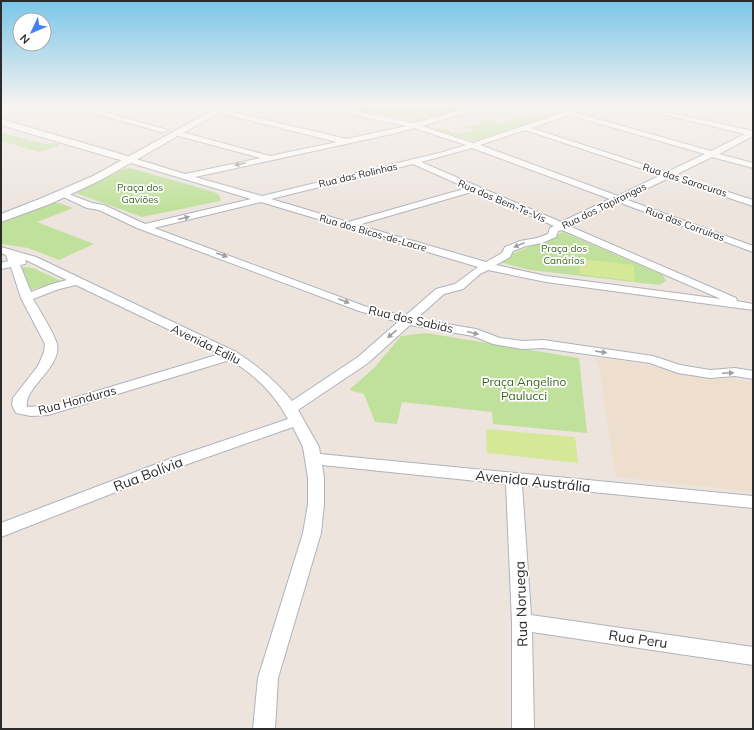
<svg xmlns="http://www.w3.org/2000/svg" width="754" height="730" font-family="Mulish,sans-serif">
	<style>
		.education { fill: #eedece }
		.green { fill: #c0e19c }
		.pitch { fill: #d4e898 }
		.lines { fill: none; stroke-linecap: round; stroke-linejoin: round }
		.street-casing { stroke: #aeb3bb; stroke-width: 2 }
		.secondary-casing { stroke: #aeb3bb; stroke-width: 2 }
		.street { fill: #fff; fill-rule: evenodd }
		.secondary { fill: #fff; fill-rule: evenodd }
		.oneway { fill: #a0a0a0 }
		.labels { text-anchor: middle; dominant-baseline: central; stroke-width: 3.5; stroke-linejoin: round; paint-order: stroke }
		.far-street-label { font-size: 10px; fill: #2b2b2b; stroke: #fff }
		.far-park-label { font-size: 10px; fill: #39671d; stroke: #fff }
		.street-label { font-size: 12px; fill: #2b2b2b; stroke: #fff }
		.park-label { font-size: 12px; fill: #39671d; stroke: #fff }
		.near-street-label { font-size: 14px; fill: #2b2b2b; stroke: #fff }
	</style>
	<rect width="100%" height="100%" fill="#ede4de"/>
	<polygon class="education" points="594,357 753,382 753,492 616,477 599,367"/>
	<g class="green">
		<polygon points="336,106 475,106 423,120 371,113"/>
		<polygon points="556,114 556,116 475,141 437,130 440,128 461,134 479,129 461,128 480,125 478,123 484,120 491,120 501,123 532,115"/>
		<polygon points="1,132 44,144 56,143 60,145 39,152 1,141"/>
		<polygon points="130,168 211,191 218,194 221,199 220,201 142,217 76,193 123,169"/>
		<polygon points="52,203 59,203 73,208 37,222 94,244 59,260 28,248 1,244 1,222"/>
		<polygon points="563,232 663,275 666,281 659,285 530,270 496,261"/>
		<polygon points="24,267 33,268 61,281 30,290 21,269"/>
		<polygon points="426,333 579,358 587,433 493,424 492,412 402,402 397,424 375,422 364,394 349,390 374,368 401,336"/>
	</g>
	<g class="pitch">
		<polygon points="580,259 634,265 635,281 579,274"/>
		<polygon points="486,429 575,437 578,463 487,453"/>
	</g>
	<g class="lines">
		<g class="street-casing">
			<g id="street">
				<polygon points="5,106 15,106 1,111 1,107"/>
				<polygon points="71,106 81,106 168,130 164,132 161,132 72,107"/>
				<polygon points="195,106 207,106 208,107 205,109 196,107"/>
				<path d="M 318,106 L 330,106 L 414,123 L 475,106 L 485,106 L 484,107 L 422,126 L 473,143 L 562,113 L 542,106 C 551,106 559,109 568,110 C 573,111 585,106 593,106 L 576,113 L 711,151 L 745,134 L 629,106 L 640,106 L 753,131 L 753,136 L 719,154 L 753,163 L 753,168 L 712,157 L 675,175 L 753,200 L 753,206 L 669,178 L 625,199 L 753,246 L 753,252 L 618,202 L 569,226 L 736,298 L 737,301 L 753,304 L 753,310 L 546,282 L 488,270 L 480,274 L 463,289 L 444,294 L 416,319 L 476,329 L 500,338 L 522,341 L 543,340 L 653,356 L 680,365 L 710,370 L 735,368 L 753,371 L 753,379 L 735,376 L 710,378 L 678,373 L 650,363 L 543,348 L 522,349 L 493,344 L 473,336 L 410,325 L 368,363 L 298,410 L 319,447 L 320,454 L 753,496 L 753,508 L 522,485 L 531,615 L 753,647 L 753,665 L 532,632 L 534,729 L 512,729 L 512,622 L 506,484 L 322,465 L 324,478 L 324,504 L 321,533 L 278,678 L 275,729 L 253,729 L 258,678 L 303,533 L 308,504 L 308,478 L 303,447 L 293,427 L 185,465 L 1,537 L 1,523 L 175,457 L 288,419 C 274,393 254,374 230,360 L 48,415 L 31,416 L 16,413 L 12,405 L 13,398 L 38,366 L 44,352 L 45,344 L 21,298 L 11,267 L 1,269 L 1,263 L 8,261 L 6,255 L 1,253 L 1,247 L 36,257 L 236,352 C 258,366 276,381 292,401 L 358,357 L 398,322 L 359,311 L 137,228 L 99,210 L 87,208 L 57,194 L 61,191 L 92,203 L 104,205 L 145,224 L 251,199 L 114,158 L 114,154 L 120,154 L 185,174 L 261,158 L 175,135 L 175,131 L 178,131 L 270,156 L 337,142 L 216,112 L 215,111 L 218,109 L 347,139 L 406,126 L 321,108 ZM 569,115 L 705,154 L 667,172 L 531,128 ZM 414,128 L 466,145 L 443,152 L 262,196 L 195,177 L 392,134 ZM 525,130 L 661,175 L 618,196 L 480,145 ZM 472,148 L 610,199 L 561,222 L 421,162 ZM 413,164 L 467,188 L 348,222 L 271,199 ZM 475,191 L 554,226 L 550,228 L 548,234 L 537,238 L 520,241 L 505,247 L 502,253 L 486,262 L 358,225 ZM 261,202 L 478,267 L 455,284 L 436,289 L 405,316 L 367,307 L 154,228 ZM 562,230 L 721,299 L 546,276 L 496,265 L 510,257 L 513,251 L 526,246 L 542,243 L 556,237 L 558,231 ZM 25,260 L 28,261 L 67,280 L 52,284 L 31,292 L 20,265 L 25,264 L 26,262 ZM 76,285 L 220,354 L 47,406 L 27,407 C 23,388 62,367 57,344 C 55,335 39,309 33,299 L 59,289 Z"/>
				<polygon points="725,106 737,106 753,109 753,113 726,107"/>
			</g>
		</g>
		<g class="secondary-casing">
			<g id="secondary">
				<polygon points="220,106 230,106 101,180 50,204 1,222 1,214 42,198 93,176"/>
				<polygon points="1,119 121,154 122,156 117,159 113,158 1,125"/>
			</g>
		</g>
		<use href="#street" class="street"/>
		<use href="#secondary" class="secondary"/>
	</g>
	<defs><path id="oneway-solid" d="M-6-.8H1V-3.2L6.5 0L1 3.2V.8H-6Z"/></defs>
	<g class="oneway">
		<use href="#oneway-solid" transform="translate(240 164) rotate(168)"/>
		<use href="#oneway-solid" transform="translate(184 218) rotate(-14)"/>
		<use href="#oneway-solid" transform="translate(519 245) rotate(158)"/>
		<use href="#oneway-solid" transform="translate(222 255) rotate(20)"/>
		<use href="#oneway-solid" transform="translate(344 301) rotate(21)"/>
		<use href="#oneway-solid" transform="translate(473 333) rotate(14)"/>
		<use href="#oneway-solid" transform="translate(392 334) rotate(140)"/>
		<use href="#oneway-solid" transform="translate(601 352) rotate(9)"/>
		<use href="#oneway-solid" transform="translate(728 373) rotate(-3)"/>
	</g>
	<linearGradient id="sky" x2="0" y2="1"><stop stop-color="#79c6e9"/><stop offset="0.51" stop-color="#f7f3f0"/><stop offset="1" stop-color="#f7f3f0" stop-opacity="0"/></linearGradient>
	<rect width="754" height="208" fill="url(#sky)"/>
	<g class="labels">
		<g class="far-street-label">
			<text transform="translate(358 175) rotate(-13)">Rua das Rolinhas</text>
			<text transform="translate(685 180) rotate(18)">Rua das Saracuras</text>
			<text transform="translate(502 201) rotate(23)">Rua dos Bem-Te-Vis</text>
			<text transform="translate(604 206) rotate(-26)">Rua dos Tapirangas</text>
			<text transform="translate(685 224) rotate(20)">Rua das Corruíras</text>
			<text transform="translate(373 233) rotate(16)">Rua dos Bicos-de-Lacre</text>
		</g>
		<g class="far-park-label">
			<text x="140" y="187">Praça dos<tspan x="140" dy="12">Gaviões</tspan></text>
			<text x="564" y="248">Praça dos<tspan x="564" dy="12">Canários</tspan></text>
		</g>
		<g class="street-label">
			<text transform="translate(411 319) rotate(13)">Rua dos Sabiás</text>
			<text transform="translate(206 344) rotate(26)">Avenida Edilu</text>
			<text transform="translate(77 400) rotate(-15)">Rua Honduras</text>
		</g>
		<g class="park-label">
			<text x="524" y="381">Praça Angelino<tspan x="524" dy="14">Paulucci</tspan></text>
		</g>
		<g class="near-street-label">
			<text transform="translate(148 474) rotate(-21)">Rua Bolívia</text>
			<text transform="translate(533 481) rotate(6)">Avenida Austrália</text>
			<text transform="translate(521 604) rotate(-92)">Rua Noruega</text>
			<text transform="translate(638 639) rotate(8)">Rua Peru</text>
		</g>
	</g>
	<rect width="754" height="730" fill="none" stroke="#2b2b2b" stroke-width="4"/>
	<g transform="translate(32 32) rotate(226)"><circle r="19" fill="#ffffff" stroke="#aaaaaa"/>
	<path d="M0-3L7 15L0 10L-7 15Z" fill="#4382f5"/>
	<text y="-6" font-size="11" font-weight="bold" text-anchor="middle" fill="#2b2b2b">N</text>
	</g>
</svg>
